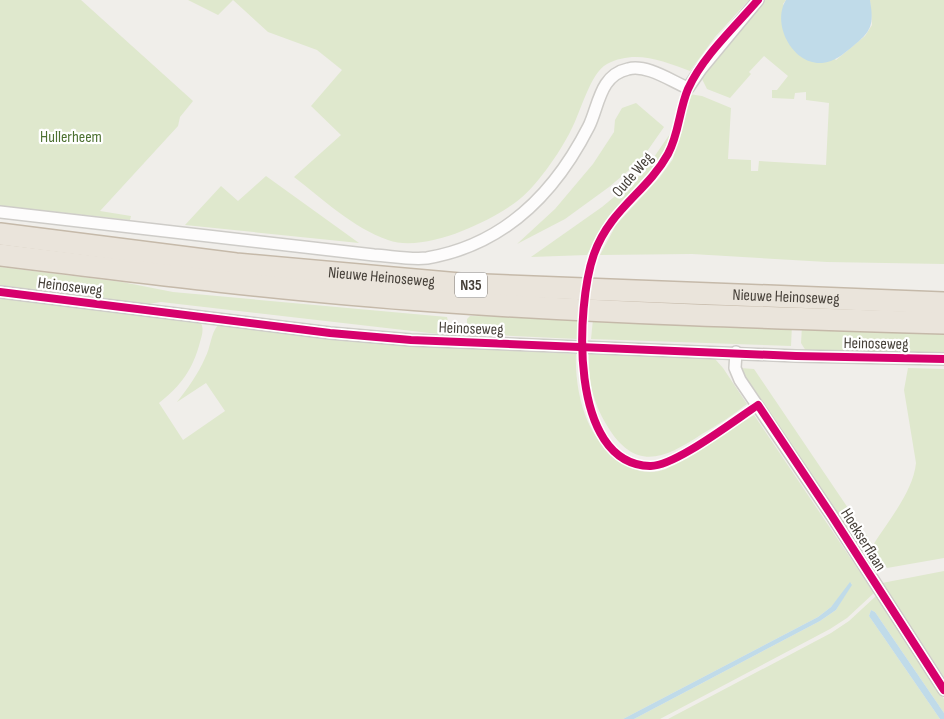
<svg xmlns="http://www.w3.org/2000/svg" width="944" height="719" font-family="'Sofia Sans Condensed',sans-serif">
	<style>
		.green { fill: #dfe8cd }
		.water { fill: #c0dbe9 }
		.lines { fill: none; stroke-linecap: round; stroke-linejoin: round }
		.street-casing { stroke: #ceccc8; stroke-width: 14 }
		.highway-casing { stroke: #c5b9a9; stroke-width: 24 }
		.street { stroke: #fdfcfc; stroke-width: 11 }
		.highway { stroke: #eae4db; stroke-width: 21 }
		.cycleway-casing { stroke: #fff; stroke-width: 11 }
		.cycleway { stroke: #d6006c; stroke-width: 8 }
		.labels { text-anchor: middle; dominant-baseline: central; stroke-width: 4.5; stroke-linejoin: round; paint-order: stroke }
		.shield { fill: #fff; stroke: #7d7974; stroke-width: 1 }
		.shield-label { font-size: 15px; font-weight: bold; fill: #453f38 }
		.park-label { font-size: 16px; fill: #4d7131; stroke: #fff }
		.street-label { font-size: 16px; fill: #453f38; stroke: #fff }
	</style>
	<rect width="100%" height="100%" fill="#f0eeea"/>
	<g class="green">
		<polygon points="0,0 81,0 193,101 180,117 178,126 100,211 131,216 130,220 0,206"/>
		<path d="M 188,0 L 749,0 L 715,37 L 690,71 C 663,61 635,49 607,64 C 590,73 580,114 571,130 C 561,151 535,189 516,202 C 487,223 424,253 388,240 C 353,228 323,199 294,177 L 341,135 L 311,106 L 342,70 L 317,50 L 268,32 L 233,0 L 218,15 Z"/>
		<polygon points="764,0 786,0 783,4 836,60 865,36 872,25 870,0 944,0 944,264 827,262 692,254 600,255 616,225 660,177 673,159 689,94 702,96 731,108 728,159 751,160 751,171 758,171 759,161 826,165 829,103 806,100 806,92 795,93 794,99 772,98 772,90 777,90 788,76 764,56 749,72 751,74 730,98 707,89 702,79 703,73 744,20"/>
		<polygon points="636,103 664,127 641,160 609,187 565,219 517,244 555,209 593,164 614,132 615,120 622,108"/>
		<path d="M 672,131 C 662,166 636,185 613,211 C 601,224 595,240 587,255 L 531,257 L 602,207 L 643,173 Z"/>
		<polygon points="266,176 359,243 185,225 221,186 238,201"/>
		<polygon points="0,267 122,282 173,292 447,317 450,331 447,335 161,302 142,305 0,288"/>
		<path d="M 0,298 L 201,323 C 204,329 202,335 200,342 C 193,369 181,386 159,403 L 183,440 L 225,411 L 206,383 L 177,402 C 188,388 198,374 205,358 C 211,347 210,335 218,325 L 355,341 L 576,354 C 575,375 579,402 588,422 C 601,451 633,482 666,469 L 754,415 L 874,593 L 847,618 L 830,629 L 660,719 L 634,719 L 820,621 L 836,610 L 852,583 L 831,607 L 818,617 L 623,719 L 0,719 Z"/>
		<polygon points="470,316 579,318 577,339 472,334 467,327 467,319"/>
		<polygon points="593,319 792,325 791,346 591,339"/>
		<polygon points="802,326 944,330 944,355 806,351 801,343"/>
		<path d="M 589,354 L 715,359 L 723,368 L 747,404 C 733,415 718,425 702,434 C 664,459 635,473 606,424 C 594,404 587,379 589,354 Z"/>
		<path d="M 740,368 L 754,369 L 873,545 C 888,521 913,492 916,463 L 904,390 L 908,368 L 944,369 L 944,558 L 887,568 L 881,560 L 870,566 L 753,392 Z"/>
		<polygon points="944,571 944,677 882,583"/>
		<polygon points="876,596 944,699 944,713 875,612 871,610 869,616 940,719 668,719 831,633 849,621"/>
	</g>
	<g class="water">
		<path d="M 786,0 L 870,0 C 874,25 872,31 852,47 C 843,54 835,62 822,63 C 793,65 771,24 786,0 Z"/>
		<polygon points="850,582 852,585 836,610 820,621 634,719 623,719 818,617 831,607"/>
		<polygon points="871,610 875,612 944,713 944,719 940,719 869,616"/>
	</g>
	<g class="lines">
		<g class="street-casing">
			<g id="street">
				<path d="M 0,212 L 374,255 C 391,256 411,260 427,258 C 504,245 555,193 589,126 C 599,105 600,75 628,69 C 647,64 671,81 688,88 L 701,69 L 758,0"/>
				<polyline points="0,292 330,333 411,340 796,356 944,359"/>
				<polyline points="736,352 735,368 740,380 832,516 944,690"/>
			</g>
		</g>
		<g class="highway-casing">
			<g id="highway">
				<path id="s1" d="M 0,234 L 236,264 L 460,284 L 944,303"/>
				<path d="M 0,255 C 145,273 290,291 435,301 C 604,313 774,318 944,323"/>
			</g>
		</g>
		<use href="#street" class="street"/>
		<use href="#highway" class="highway"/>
		<g class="cycleway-casing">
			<g id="cycleway">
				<path d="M 758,0 C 734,28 703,56 688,89 C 679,110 679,134 668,154 C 647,192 610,209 594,254 C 576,305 568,464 650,466 C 674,467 735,420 758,405 L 832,516 L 944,690"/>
				<polyline points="0,292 330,333 411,340 796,356 944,359"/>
			</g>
		</g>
		<use href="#cycleway" class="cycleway"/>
	</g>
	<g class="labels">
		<rect class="shield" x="455" y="272.5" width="32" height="25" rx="4"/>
		<g class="shield-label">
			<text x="471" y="285">N35</text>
		</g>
		<g class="park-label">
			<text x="71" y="137">Hullerheem</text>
		</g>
		<g class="street-label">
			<text transform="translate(633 175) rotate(-49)">Oude Weg</text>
			<text stroke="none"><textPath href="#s1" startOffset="384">Nieuwe Heinoseweg</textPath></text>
			<text transform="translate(70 287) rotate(7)">Heinoseweg</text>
			<text stroke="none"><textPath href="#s1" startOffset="789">Nieuwe Heinoseweg</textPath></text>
			<text transform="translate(471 329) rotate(2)">Heinoseweg</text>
			<text transform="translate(876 344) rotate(1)">Heinoseweg</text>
			<text transform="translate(863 540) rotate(58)">Hoekserflaan</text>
		</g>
	</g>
</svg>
